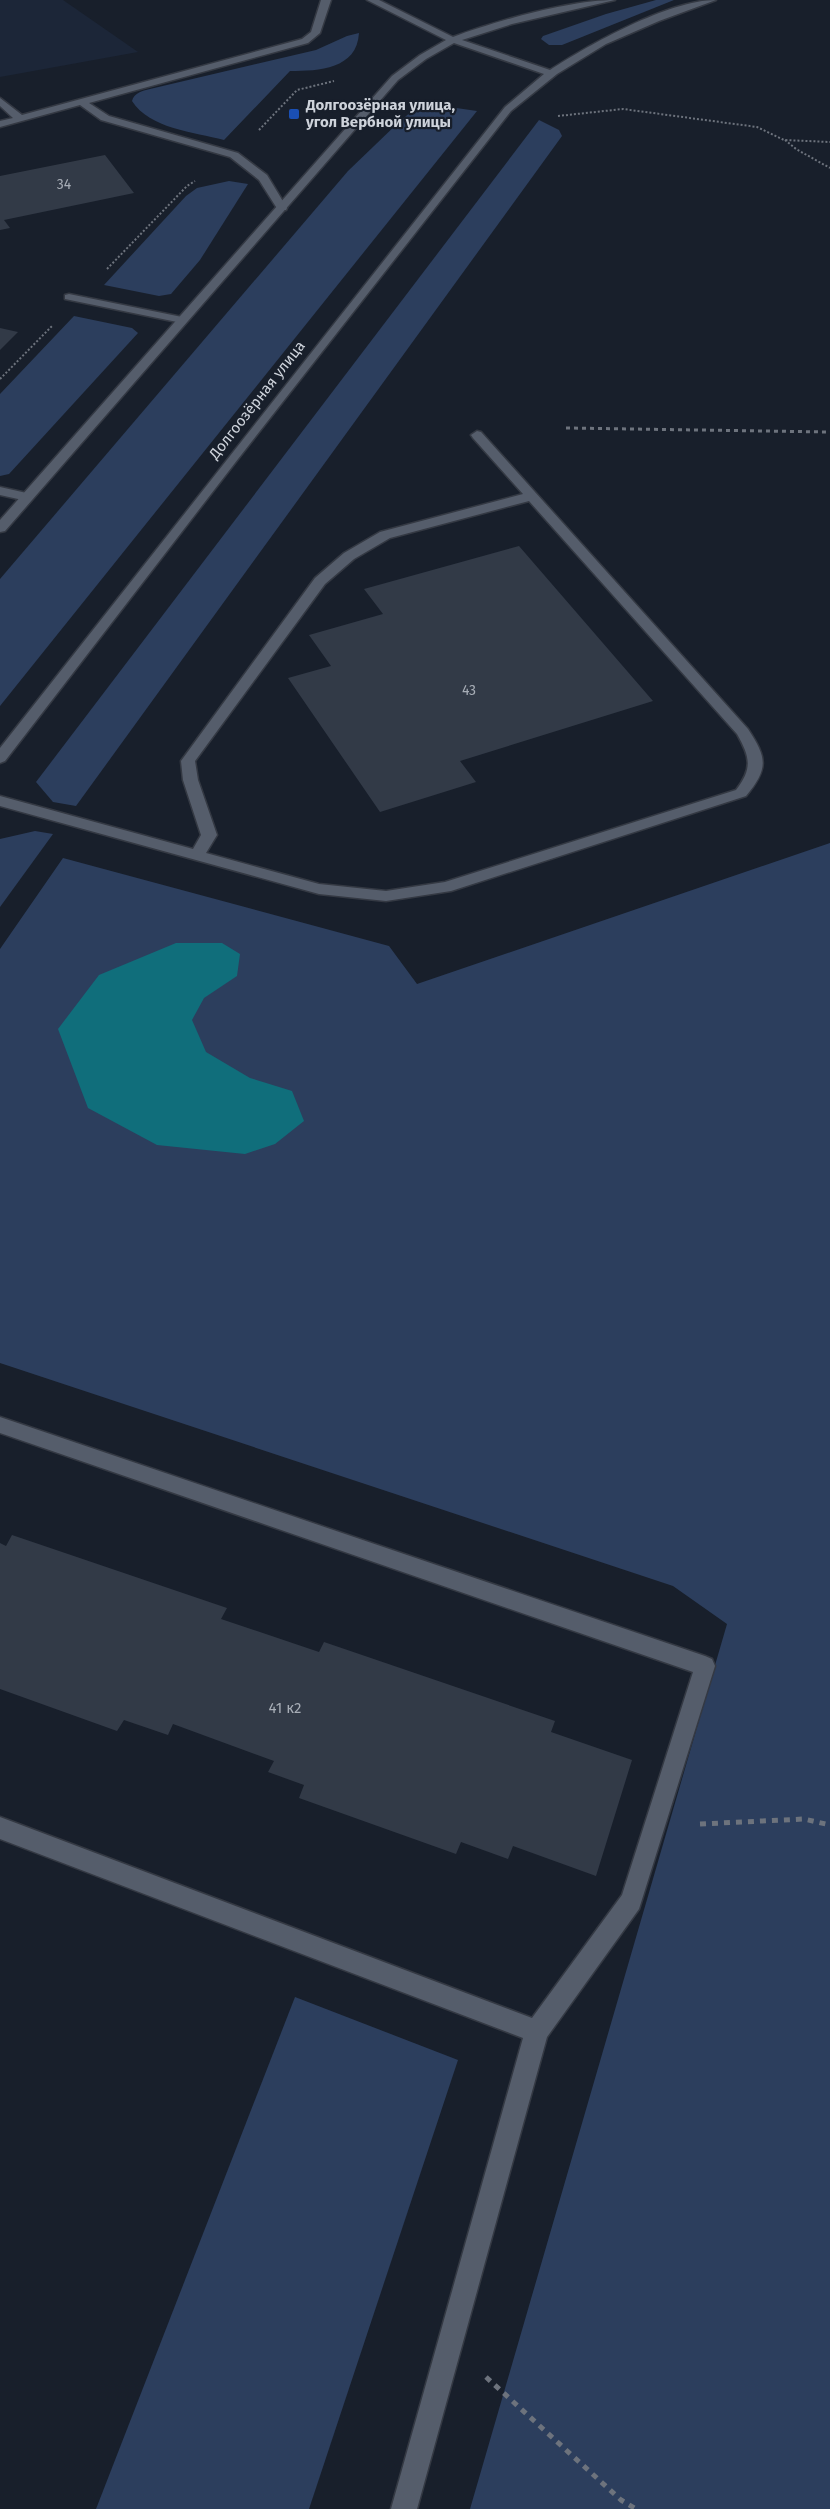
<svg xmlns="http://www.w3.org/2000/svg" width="830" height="2509" font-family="'Fira Sans',sans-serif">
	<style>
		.built { fill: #1c2638 }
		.green { fill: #2c3e5d }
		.water { fill: #106e7b }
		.building { fill: #323a47 }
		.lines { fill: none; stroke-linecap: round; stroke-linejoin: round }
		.lane-casing { stroke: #343943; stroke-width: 3 }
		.secondary-casing { stroke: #343943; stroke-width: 3 }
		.path-far2 { stroke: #6d737d; stroke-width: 2; stroke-dasharray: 2 2; stroke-linecap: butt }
		.path-far1 { stroke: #6d737d; stroke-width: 3; stroke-dasharray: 4 4; stroke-linecap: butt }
		.path { stroke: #6d737d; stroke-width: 5; stroke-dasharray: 6 6; stroke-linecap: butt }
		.lane { fill: #555d6b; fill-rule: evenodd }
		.secondary { fill: #555d6b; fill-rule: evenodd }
		.transit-dot { fill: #1a4fb4; stroke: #181f2b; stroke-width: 2 }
		.labels { text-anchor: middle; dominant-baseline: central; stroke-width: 4.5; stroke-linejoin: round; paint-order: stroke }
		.far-number-label { font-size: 14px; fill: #a7adb6 }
		.far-poi-label { font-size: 15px; font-weight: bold; fill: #ced3db; stroke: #181f2b; text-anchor: start }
		.far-street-label { font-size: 15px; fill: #ced3db; stroke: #181f2b }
		.number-label { font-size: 15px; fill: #a7adb6 }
	</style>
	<rect width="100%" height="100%" fill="#181f2b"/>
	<polygon class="built" points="0,0 63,0 138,52 0,77"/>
	<g class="green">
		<polygon points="656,0 674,0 562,45 549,45 541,39 543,36 606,14"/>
		<path d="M 359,33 C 357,69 319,71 290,71 L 224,140 C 194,132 150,129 132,101 C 134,93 142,91 150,89 L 316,50 L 347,36 Z"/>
		<polygon points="422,103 477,111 0,706 0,579 348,171 400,121"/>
		<polygon points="539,120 559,130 562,136 76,806 53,802 36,782"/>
		<polygon points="229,181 248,184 200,260 171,294 159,296 104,285 186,196 197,188"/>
		<polygon points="74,316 132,328 138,333 9,474 0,476 0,394"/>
		<polygon points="35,831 53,834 0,907 0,839"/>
		<polygon points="830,843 830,2509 470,2509 727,1624 673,1586 0,1363 0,949 63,858 389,946 417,984"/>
		<polygon points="295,1997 458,2060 309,2509 96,2509"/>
	</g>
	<polygon class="water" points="176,943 222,943 240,954 237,976 204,998 192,1020 206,1052 250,1078 292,1091 304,1121 275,1144 245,1154 157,1145 88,1108 58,1029 99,975"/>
	<g class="building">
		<polygon points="105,155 134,193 4,220 10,228 0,230 0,176"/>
		<polygon points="0,328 18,332 0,350"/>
		<polygon points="519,546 653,701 460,761 476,782 380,812 288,678 331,666 309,635 383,614 364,589"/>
		<polygon points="12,1535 227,1608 221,1619 319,1652 324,1642 555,1721 551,1732 632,1760 596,1876 513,1846 508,1859 461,1842 456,1854 299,1798 304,1785 268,1772 274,1761 173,1724 168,1735 124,1720 117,1731 0,1689 0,1543 6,1546"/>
	</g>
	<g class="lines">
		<g class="lane-casing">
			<g id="lane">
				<polygon points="321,0 331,0 320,33 308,43 89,103 109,116 238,153 267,175 287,208 286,210 278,210 259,180 230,157 101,120 80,105 0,127 0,121 13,118 0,106 0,98 22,115 302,39 311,32"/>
				<polygon points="69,294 182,317 188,320 182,323 65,299 65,295"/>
				<path d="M 477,431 L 481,432 L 748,729 C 767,758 769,768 746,796 L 451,891 L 386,901 L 319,894 L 0,806 L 0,796 L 193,849 L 201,835 L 183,780 L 181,761 L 315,578 L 344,553 L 380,532 L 523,494 L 473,438 L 471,435 ZM 529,501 L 737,734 C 750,757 753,768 736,790 L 445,882 L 386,891 L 319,884 L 206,853 L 217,835 L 198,780 L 195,761 L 325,584 L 354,559 L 390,538 Z"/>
				<polygon points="0,487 31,494 33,497 27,501 0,495"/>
				<polygon points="0,1417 705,1656 712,1659 715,1666 639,1909 547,2037 417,2509 391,2509 523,2038 0,1839 0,1817 532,2018 622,1895 693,1672 0,1433"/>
			</g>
		</g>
		<g class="secondary-casing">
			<path id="secondary" d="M 367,0 L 379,0 L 453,37 C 496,21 570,0 615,0 L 512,24 L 462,40 L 550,70 C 590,44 669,0 716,0 L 659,21 L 606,44 L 557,74 L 511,111 L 238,459 L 5,761 L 0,763 L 0,748 L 505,107 L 544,74 L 454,43 L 426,59 L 398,80 L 5,531 L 0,532 L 0,520 L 392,76 L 420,55 L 446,40 Z"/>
		</g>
		<g class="path-far2">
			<polyline points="558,116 623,109 757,127 784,140 830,142"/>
			<polyline points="259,130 297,90 334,81"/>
			<polyline points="785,140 796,149 830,168"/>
			<polyline points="107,269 187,186 195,181"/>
			<polyline points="0,379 52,326"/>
		</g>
		<polyline class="path-far1" points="566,428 830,432"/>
		<g class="path">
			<polyline points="700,1824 804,1819 830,1825"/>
			<polyline points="486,2377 621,2500 636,2509"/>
		</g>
		<use href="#lane" class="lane"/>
		<use href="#secondary" class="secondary"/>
	</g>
	<rect class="transit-dot" x="288" y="108" width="12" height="12" rx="3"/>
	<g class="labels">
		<g class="far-number-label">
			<text x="64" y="184">34</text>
			<text x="469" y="690">43</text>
		</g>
		<g class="far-poi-label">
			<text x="306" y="105">Долгоозёрная улица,<tspan x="306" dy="17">угол Вербной улицы</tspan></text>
		</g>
		<g class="far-street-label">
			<text transform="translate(257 400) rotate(-52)">Долгоозёрная улица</text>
		</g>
		<g class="number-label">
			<text x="285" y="1708">41 к2</text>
		</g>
	</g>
</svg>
